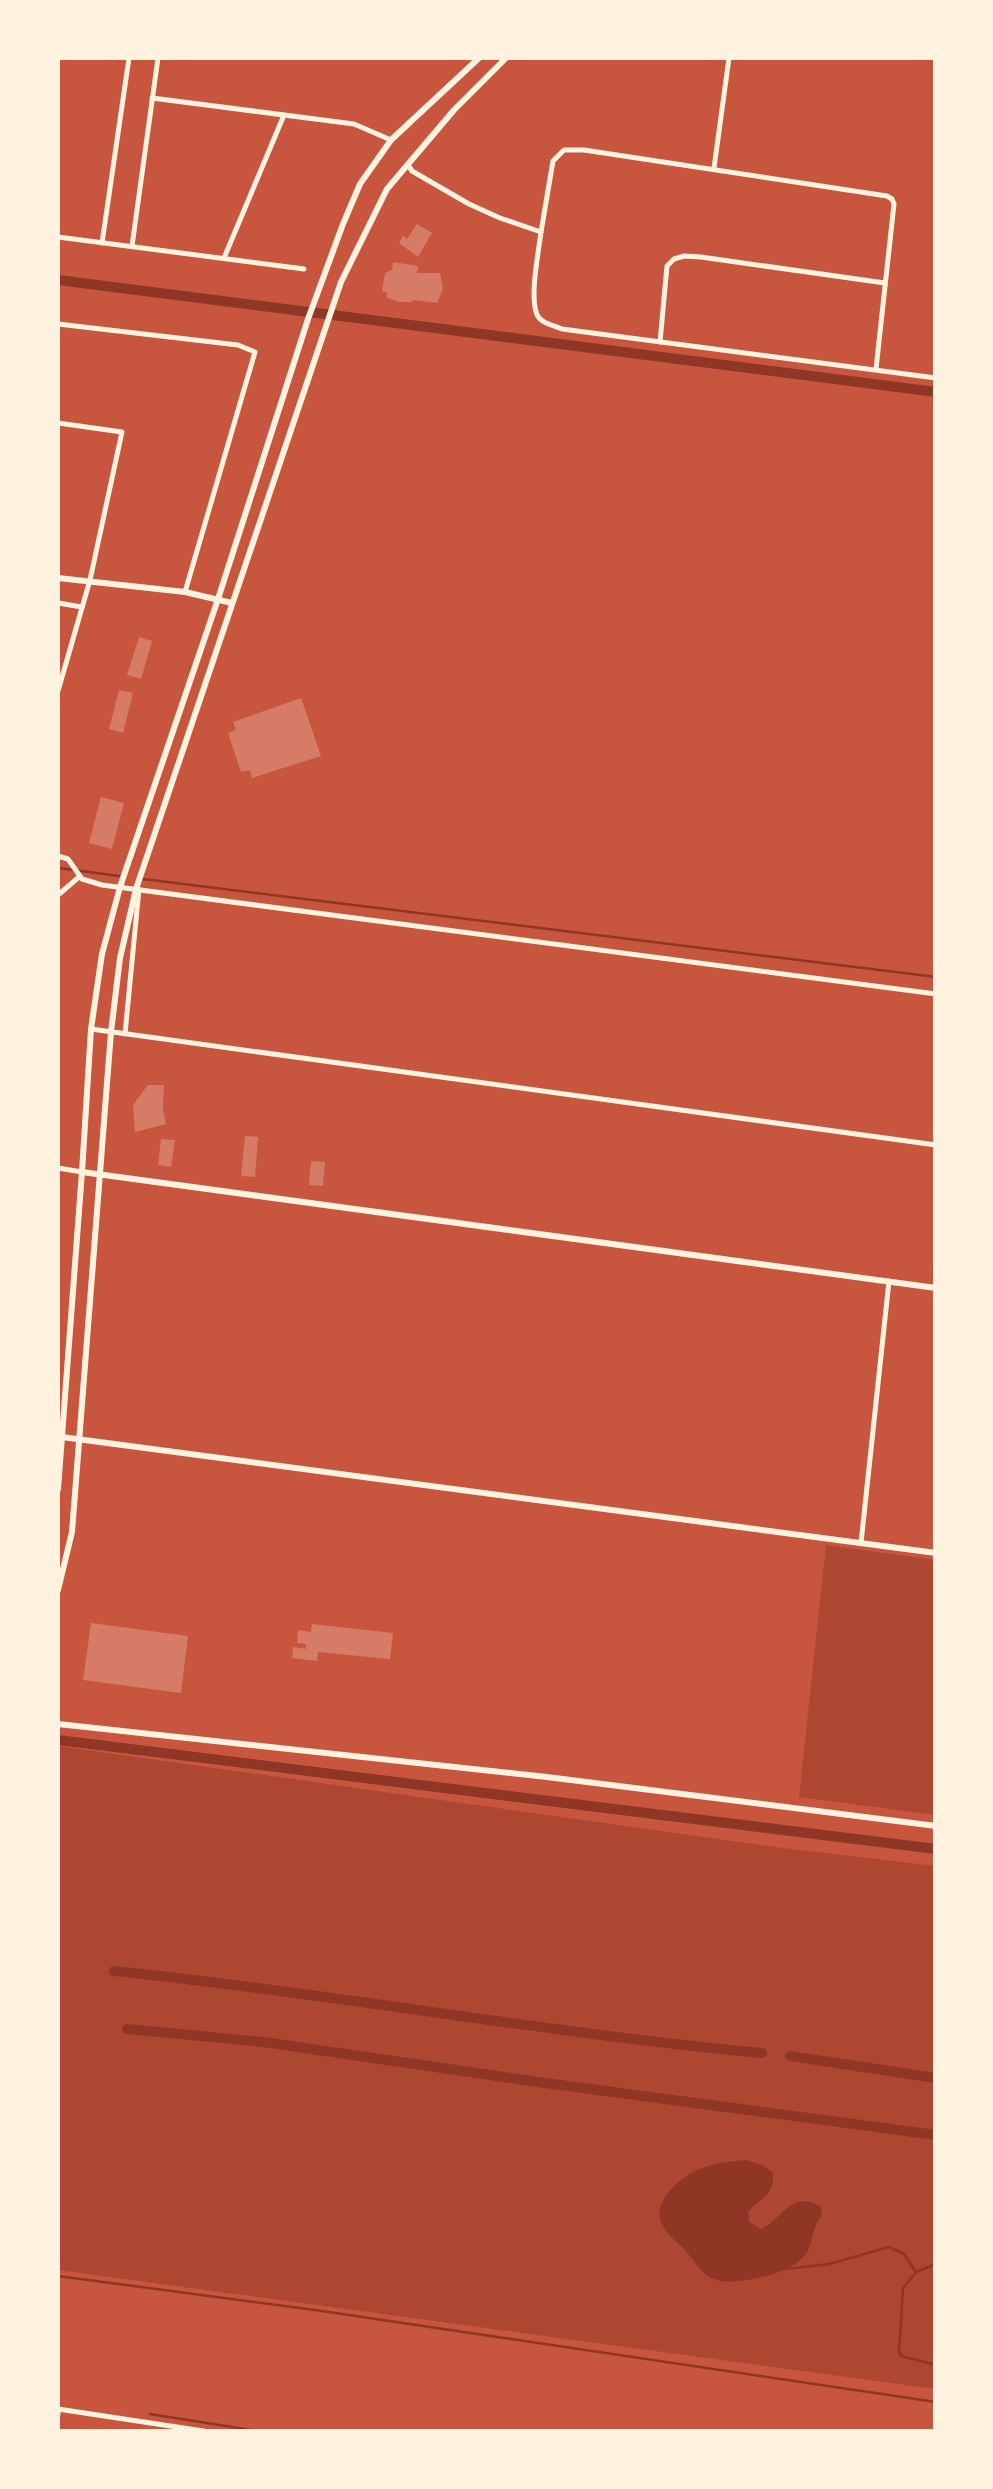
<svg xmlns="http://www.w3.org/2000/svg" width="993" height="2489" font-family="'Roboto Serif',serif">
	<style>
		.green { fill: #ae4732 }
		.water { fill: #8f3625 }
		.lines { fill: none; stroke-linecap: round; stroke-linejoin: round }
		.stream { stroke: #8f3625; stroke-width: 2.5 }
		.canal { stroke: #8f3625; stroke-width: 10 }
		.building { fill: #d67c66 }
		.minor { stroke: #fff3e0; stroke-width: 5 }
		.tertiary { stroke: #fff3e0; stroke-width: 6 }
		.secondary { stroke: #fff3e0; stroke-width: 6 }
	</style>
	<rect width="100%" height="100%" fill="#c8553d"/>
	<g class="green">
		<polygon points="826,1545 935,1560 935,1815 799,1797"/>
		<polygon points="58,1746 775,1847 935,1866 935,2389 58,2270"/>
	</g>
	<path class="water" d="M 747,2160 L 765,2166 L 773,2173 C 774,2197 762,2196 748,2212 L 749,2222 L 761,2229 C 784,2218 791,2189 821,2207 L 822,2216 C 809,2230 816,2249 798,2262 C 780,2275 730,2289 709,2277 C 699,2271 692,2257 683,2248 C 675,2240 662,2231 660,2218 C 658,2208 664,2197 670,2190 C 694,2166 715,2162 747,2160 Z"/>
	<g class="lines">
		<g class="stream">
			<polyline points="58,868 120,876"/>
			<polyline points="143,879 936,977"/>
			<polyline points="936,2264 916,2272 903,2288 899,2352 901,2356 936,2365"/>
			<polyline points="785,2269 829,2264 889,2247 904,2254 915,2271"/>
			<polyline points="58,2276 322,2311 936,2402"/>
			<polyline points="150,2414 264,2432"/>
		</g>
		<g class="canal">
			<polyline points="58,280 936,392"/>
			<polyline points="58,1740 936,1849"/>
			<path d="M 114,1971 C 330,1993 545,2033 762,2053"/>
			<polyline points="127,2029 263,2042 538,2082 936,2135"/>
			<polyline points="790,2056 936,2078"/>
		</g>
	</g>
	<g class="building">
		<polygon points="417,224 432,233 418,257 399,243 403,236 407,239"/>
		<polygon points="393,262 418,266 417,273 440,273 443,289 437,303 413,300 412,302 400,302 387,298 387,293 382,291 385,273 392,270"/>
		<polygon points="139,637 152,641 141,679 127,675"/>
		<polygon points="119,690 133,693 123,733 109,729"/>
		<polygon points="301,698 321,756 252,778 250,770 241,772 228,733 236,730 233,722"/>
		<polygon points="101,797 124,803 112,849 89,843"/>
		<polygon points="148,1085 164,1085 163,1109 166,1124 135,1132 133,1105"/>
		<polygon points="245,1136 258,1137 255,1177 241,1176"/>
		<polygon points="161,1139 175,1140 171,1167 158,1165"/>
		<polygon points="311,1161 325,1162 323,1186 309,1185"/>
		<polygon points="91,1623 188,1636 181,1693 83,1680"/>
		<polygon points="312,1624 393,1633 390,1659 318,1652 317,1661 292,1658 293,1647 306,1649 306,1644 297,1643 298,1630 311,1632"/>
	</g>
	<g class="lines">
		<g class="minor">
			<polyline points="152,98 354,124 391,140"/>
			<path d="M 408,165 L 412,171 L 469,204 L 500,218 L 541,232 C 539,250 527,307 540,319 C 545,324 555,326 562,329 L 936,378"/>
			<polyline points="714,168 729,58"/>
			<polyline points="541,232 553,161 564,150 584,150 887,196 892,199 894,204 876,369"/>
			<polyline points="58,237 304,269"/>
			<polyline points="102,243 129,58"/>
			<polyline points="132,246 158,58"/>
			<polyline points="224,258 284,115"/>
			<polyline points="58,324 238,345 255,352 185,592"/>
			<polyline points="660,342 667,266 674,259 684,256 701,257 885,283"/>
			<polyline points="58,423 122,432 90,580 58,691"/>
			<polyline points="58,603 82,607"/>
			<polyline points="58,856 68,859 82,879 102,885 936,994"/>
			<polyline points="58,895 79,877"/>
			<polyline points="91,1029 936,1145"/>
			<polyline points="125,1034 139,889"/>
			<polyline points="58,1168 82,1172"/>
			<polyline points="861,1543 889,1281"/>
			<polyline points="58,2414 58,2409 210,2432"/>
		</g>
		<g class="tertiary">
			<polyline points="58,578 185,592 232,603"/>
			<polyline points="82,1172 936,1288"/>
			<polyline points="62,1437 936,1553"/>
		</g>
		<g class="secondary">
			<polyline points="58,1489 82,1172 91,1029 102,954 120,887 218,599 308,319 343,224 360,184 391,140 479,58"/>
			<polyline points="58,1590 72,1532 111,1032 120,958 136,889 341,282 387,189 454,110 506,58"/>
			<polyline points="58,1724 547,1777 936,1826"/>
		</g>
	</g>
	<rect width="993" height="2489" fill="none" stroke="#fff3e0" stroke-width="120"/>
</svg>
